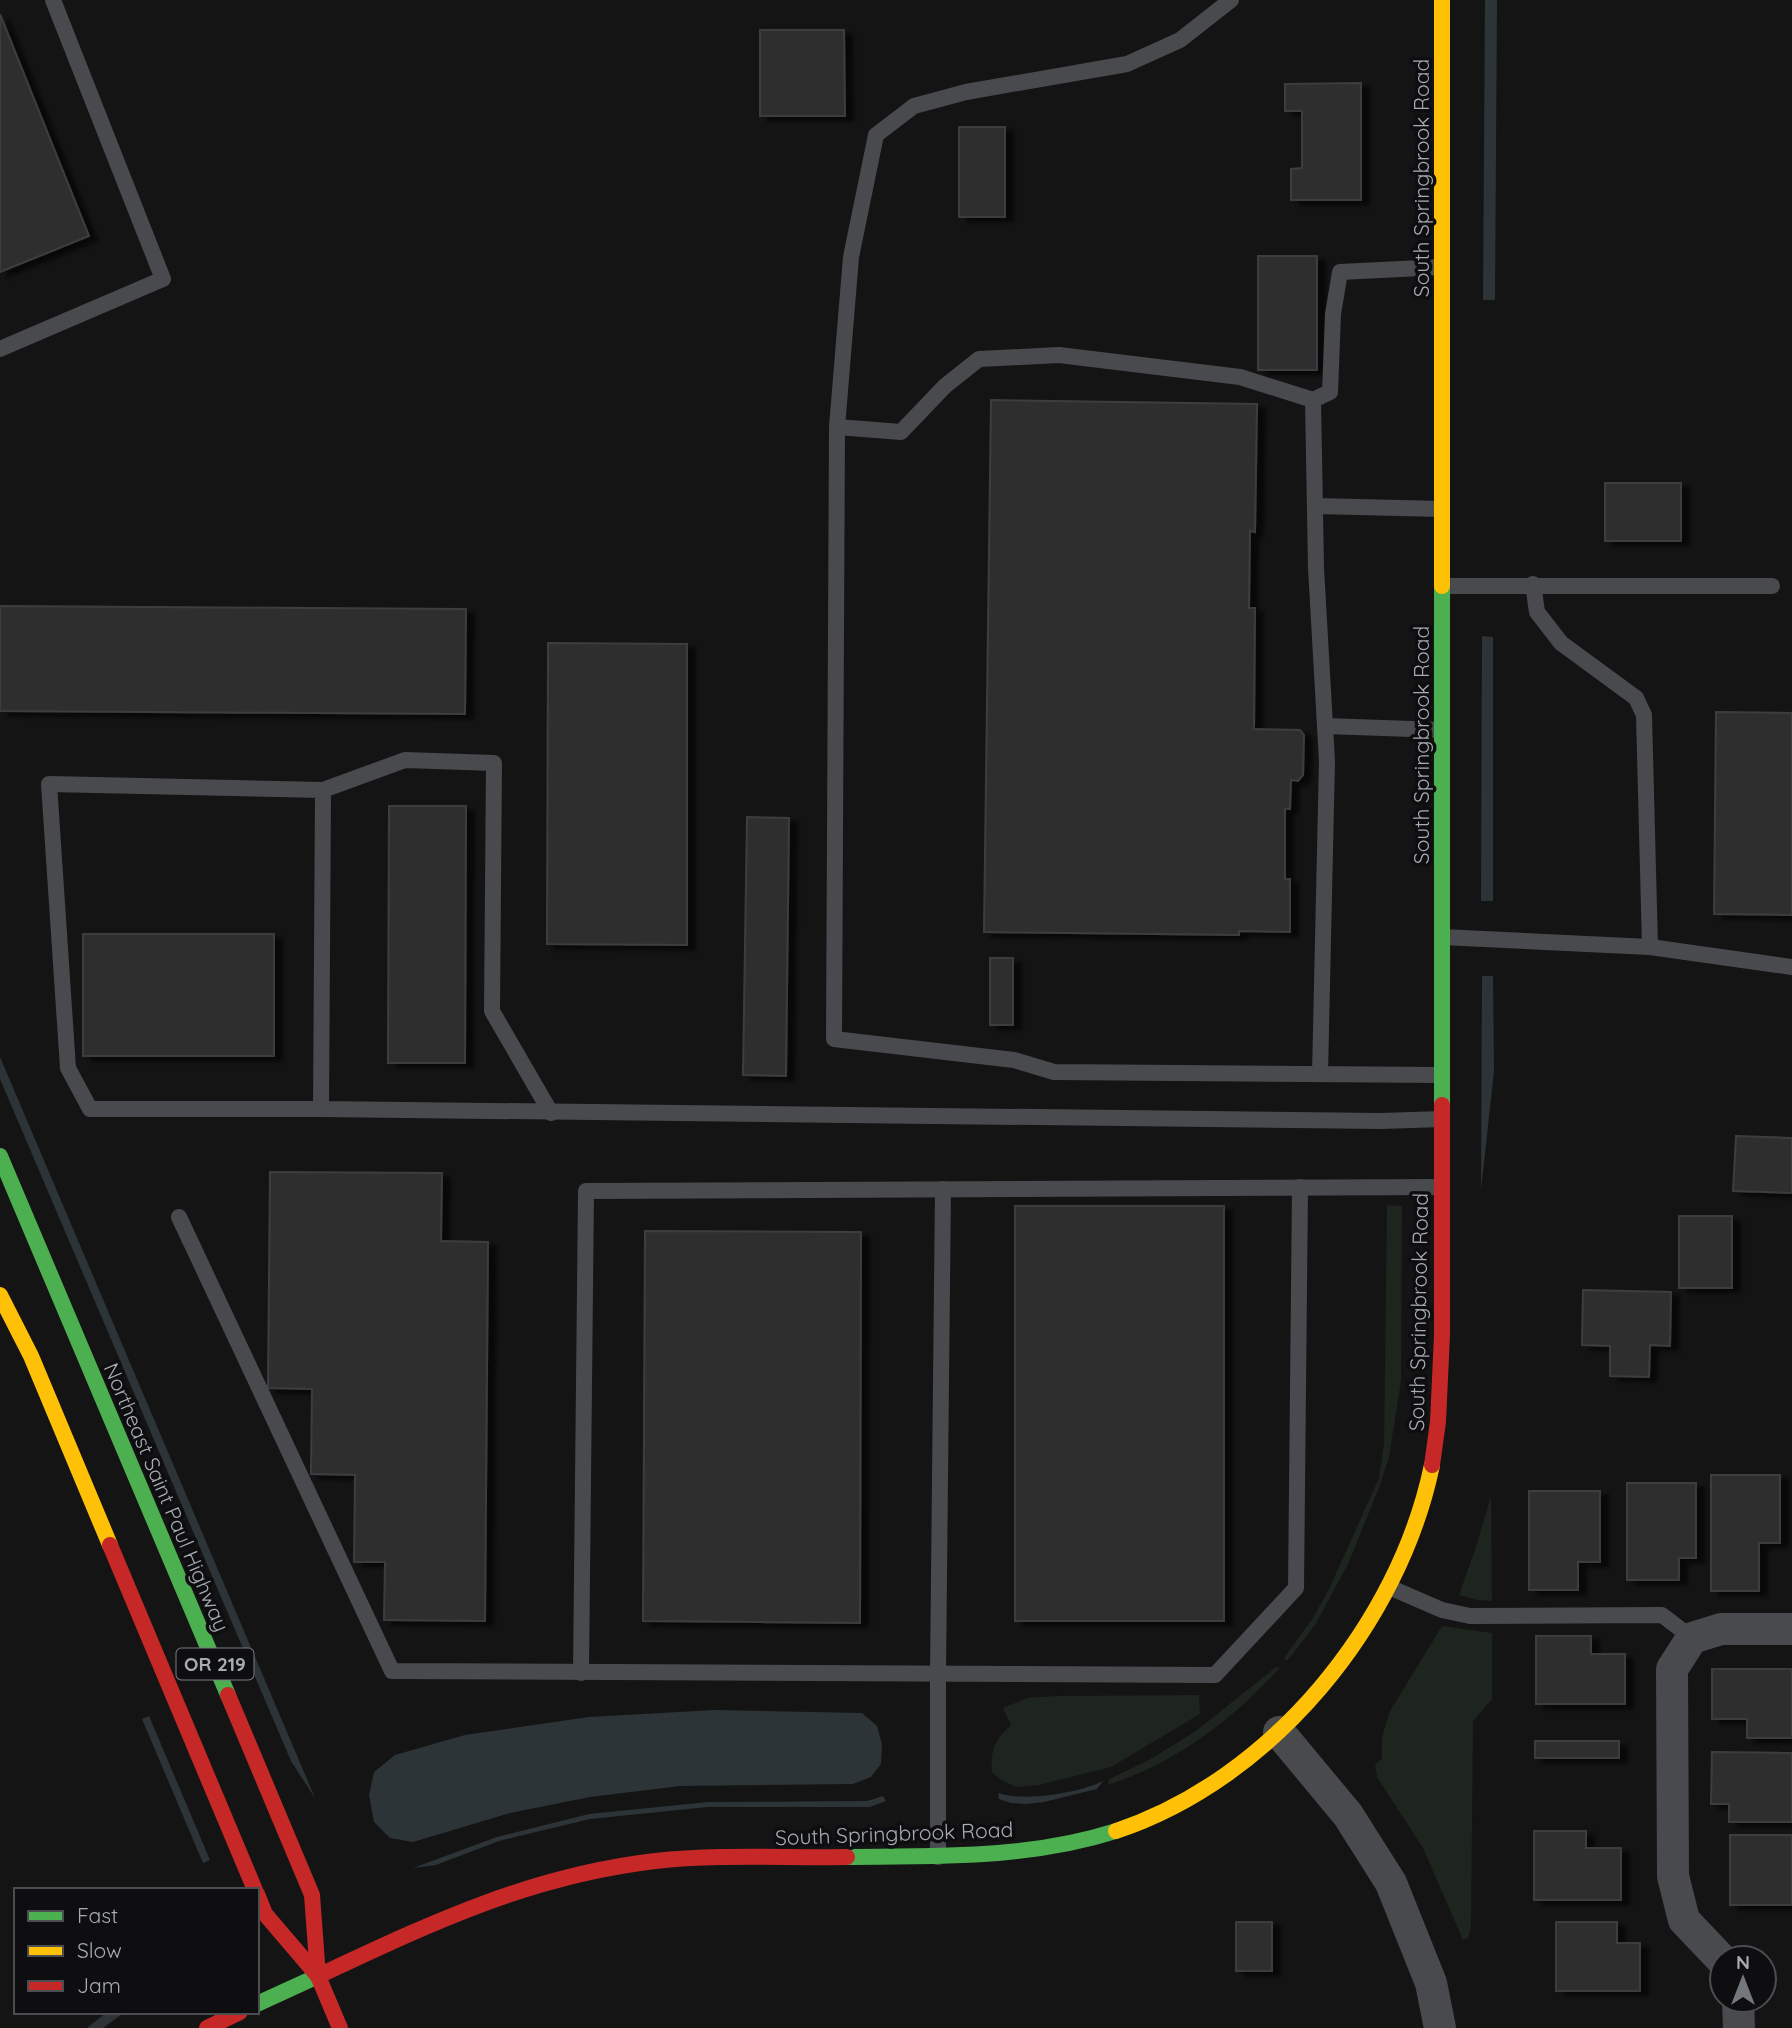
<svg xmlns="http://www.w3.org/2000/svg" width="1792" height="2028" font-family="Quicksand,sans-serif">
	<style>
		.green { fill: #1e241e }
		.water { fill: #2c3438 }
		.building { fill: #2e2e2f; stroke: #3d3e40; stroke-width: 2; filter: url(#shadow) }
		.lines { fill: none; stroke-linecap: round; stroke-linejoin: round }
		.lane { stroke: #494a4d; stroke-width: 16 }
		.street { stroke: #494a4d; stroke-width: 32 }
		.fast { stroke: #4caf50; stroke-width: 16 }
		.slow { stroke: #ffc107; stroke-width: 16 }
		.jam { stroke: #c62828; stroke-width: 16 }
		.labels { text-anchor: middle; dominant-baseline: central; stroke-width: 7; stroke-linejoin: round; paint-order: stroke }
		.shield { fill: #0e0e10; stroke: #797d82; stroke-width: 2 }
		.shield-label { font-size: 19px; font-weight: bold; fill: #a7acb3 }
		.street-label { font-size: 21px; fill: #a7acb3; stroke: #0e0e10 }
	</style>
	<defs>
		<filter id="shadow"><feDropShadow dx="8" dy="4.5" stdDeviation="2" flood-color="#0009"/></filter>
	</defs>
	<rect width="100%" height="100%" fill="#141414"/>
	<g class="green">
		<polygon points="1387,1205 1402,1206 1401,1381 1389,1457 1380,1485 1348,1564 1315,1625 1287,1661 1284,1658 1313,1618 1330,1587 1379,1478 1384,1444"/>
		<polygon points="1491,1496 1492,1601 1478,1600 1459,1595 1476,1547"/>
		<polygon points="1442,1626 1492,1633 1492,1699 1473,1721 1471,1927 1468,1938 1463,1940 1423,1848 1377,1777 1375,1764 1382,1759 1382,1737 1390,1711"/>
		<path d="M 1276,1667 L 1280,1668 C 1232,1720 1176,1763 1108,1785 L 1109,1779 L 1147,1761 L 1196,1731 Z"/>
		<path d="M 1199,1695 L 1200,1714 L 1111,1767 L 1039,1785 L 1016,1787 L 1000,1779 L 992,1772 C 990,1749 995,1740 1011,1725 L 1003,1708 L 1027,1698 L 1056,1696 Z"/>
	</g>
	<g class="water">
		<polygon points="1485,0 1497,0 1495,300 1483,300"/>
		<polygon points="1482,636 1493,637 1493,901 1481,901"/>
		<polygon points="1482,976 1493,976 1494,1071 1481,1190"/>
		<polygon points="0,1057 315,1798 291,1761 0,1079"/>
		<polygon points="715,1710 862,1713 877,1726 882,1744 881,1764 871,1777 853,1784 680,1786 590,1797 510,1813 413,1842 390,1838 374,1822 369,1795 374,1772 395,1755 465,1735 589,1717"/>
		<polygon points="149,1716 210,1860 203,1863 142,1719"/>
		<path d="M 1103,1781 L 1097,1789 L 1044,1802 L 1026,1804 L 1011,1803 L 999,1799 L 998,1793 C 1024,1802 1079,1793 1103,1781 Z"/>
		<polygon points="883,1796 886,1801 870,1807 708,1807 590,1819 499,1841 436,1865 413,1868 497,1837 589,1814 708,1802 867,1801"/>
		<polygon points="107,2012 125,2012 103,2028 87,2028"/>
	</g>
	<g class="building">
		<polygon points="0,14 89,236 0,272"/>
		<polygon points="760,30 844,30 845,116 760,116"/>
		<polygon points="1361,83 1361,200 1291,200 1291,169 1302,168 1302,111 1285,111 1285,84"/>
		<rect x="959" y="127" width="46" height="90"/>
		<rect x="1258" y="256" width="59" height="114"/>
		<polygon points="991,400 1257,404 1255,532 1250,531 1249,608 1255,608 1254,729 1300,730 1304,735 1303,775 1298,781 1291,780 1290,809 1285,809 1285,879 1290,879 1290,932 1239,931 1239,935 984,932"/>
		<rect x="1605" y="483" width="76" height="58"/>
		<polygon points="0,606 466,609 465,714 0,711"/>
		<polygon points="548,643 687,644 687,945 547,944"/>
		<polygon points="1716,712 1792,713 1792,915 1714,914"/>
		<polygon points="389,806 466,806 465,1063 388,1063"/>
		<polygon points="747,817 789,818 786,1076 743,1075"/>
		<rect x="83" y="934" width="191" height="122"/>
		<rect x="990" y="958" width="23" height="67"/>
		<polygon points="1736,1136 1792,1138 1792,1193 1733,1191"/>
		<polygon points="270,1172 442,1173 441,1241 488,1242 485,1621 384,1620 385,1562 354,1562 355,1475 311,1474 312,1389 268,1388"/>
		<rect x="1015" y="1206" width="209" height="415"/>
		<rect x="1679" y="1216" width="53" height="72"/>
		<polygon points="645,1231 861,1232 860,1623 643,1621"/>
		<polygon points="1583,1290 1671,1292 1670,1346 1650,1345 1649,1377 1610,1376 1610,1346 1582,1345"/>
		<polygon points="1711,1475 1780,1475 1780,1543 1759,1543 1759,1591 1711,1591"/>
		<polygon points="1627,1483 1696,1483 1696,1558 1679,1558 1679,1580 1627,1580"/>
		<polygon points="1529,1491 1600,1491 1600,1562 1578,1562 1578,1590 1529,1590"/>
		<polygon points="1536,1636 1591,1636 1591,1654 1625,1654 1625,1704 1536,1704"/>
		<polygon points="1712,1669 1792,1669 1792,1738 1747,1738 1747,1719 1712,1719"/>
		<rect x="1535" y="1741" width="84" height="17"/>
		<polygon points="1712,1752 1792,1753 1792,1822 1729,1822 1729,1804 1711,1804"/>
		<polygon points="1534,1831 1586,1831 1586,1848 1621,1848 1621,1900 1534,1900"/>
		<rect x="1730" y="1835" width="62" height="70"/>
		<rect x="1236" y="1922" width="36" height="49"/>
		<polygon points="1556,1922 1617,1922 1617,1943 1640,1943 1640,1991 1556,1991"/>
	</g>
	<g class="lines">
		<g class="lane">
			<polyline points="1231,0 1180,40 1127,64 966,92 914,106 876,135 851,257 837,427 834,1039 1014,1060 1054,1072 1442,1075"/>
			<polyline points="0,349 163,279 53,0"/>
			<polyline points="1313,400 1330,392 1333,314 1340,272 1442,267"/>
			<polyline points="837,427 901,432 945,386 979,359 1059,355 1240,377 1313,400 1316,568 1327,761 1320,1074"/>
			<polyline points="1315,506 1442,509"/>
			<polyline points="1533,584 1537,612 1561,643 1636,698 1644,715 1650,947"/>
			<polyline points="1442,586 1772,586"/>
			<polyline points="1325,726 1441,730"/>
			<polyline points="323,790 405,760 494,763 492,1011 551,1113"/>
			<polyline points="1442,937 1650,947 1792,967"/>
			<polyline points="321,1109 323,790 49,784 68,1068 90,1109 321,1109 1381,1121 1442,1119"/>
			<polyline points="179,1217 392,1671 1215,1675 1296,1588 1300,1187"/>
			<polyline points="1389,1587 1442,1610 1470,1616 1662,1615 1692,1638"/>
			<polyline points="581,1673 586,1191 1442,1187"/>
			<polyline points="938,1857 938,1673 943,1189"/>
		</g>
		<g class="street">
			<polyline points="1279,1732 1348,1815 1391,1883 1431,1983 1440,2028"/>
			<polyline points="1722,1960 1684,1920 1673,1876 1672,1669 1692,1638 1721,1629 1792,1629"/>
			<polyline points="1738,2000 1739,2028"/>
		</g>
		<g class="fast">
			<polyline points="1442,586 1442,1105"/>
			<polyline points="0,1156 228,1695"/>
			<path d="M 847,1857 C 938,1856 1028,1859 1116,1831"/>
			<polyline points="257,2004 318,1976"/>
		</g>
		<g class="slow">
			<polyline points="1442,0 1442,586"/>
			<polyline points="0,1295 31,1356 110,1545"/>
			<path d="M 1116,1831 C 1272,1779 1399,1624 1432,1465"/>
		</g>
		<g class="jam">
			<polyline points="1432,1465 1438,1422 1442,1335 1442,1105"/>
			<polyline points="110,1545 255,1890"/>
			<polyline points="228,1695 312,1895 318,1976"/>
			<polyline points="257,1894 265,1914 318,1976"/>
			<polyline points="207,2028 240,2012"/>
			<path d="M 340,2028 L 318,1976 C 431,1923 529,1876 655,1861 C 718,1854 783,1858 847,1857"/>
		</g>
	</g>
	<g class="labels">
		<rect class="shield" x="176.5" y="1648.5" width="77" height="31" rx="5"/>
		<g class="shield-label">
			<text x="215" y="1664">OR 219</text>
		</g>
		<g class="street-label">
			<text transform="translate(1421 178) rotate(-90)">South Springbrook Road</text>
			<text transform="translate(1421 745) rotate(-90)">South Springbrook Road</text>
			<text transform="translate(1418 1312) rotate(-89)">South Springbrook Road</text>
			<text transform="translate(167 1497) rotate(67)">Northeast Saint Paul Highway</text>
			<text transform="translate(894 1833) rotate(-2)">South Springbrook Road</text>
		</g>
	</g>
	<rect x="14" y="1888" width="245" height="126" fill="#0e0e10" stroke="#4b4d51" stroke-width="2"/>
	<rect x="28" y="1911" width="35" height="10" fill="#4caf50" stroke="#4b4d51" stroke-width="2"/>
	<text x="77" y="1923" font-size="21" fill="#a7acb3">Fast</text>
	<rect x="28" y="1946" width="35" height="10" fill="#ffc107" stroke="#4b4d51" stroke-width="2"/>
	<text x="77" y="1958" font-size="21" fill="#a7acb3">Slow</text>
	<rect x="28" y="1981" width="35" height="10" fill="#c62828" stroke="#4b4d51" stroke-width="2"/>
	<text x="77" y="1993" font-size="21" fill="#a7acb3">Jam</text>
	<g transform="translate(1743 1979)"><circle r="33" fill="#0e0e10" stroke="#4b4d51" stroke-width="2"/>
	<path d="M0-5L12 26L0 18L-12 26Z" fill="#74777b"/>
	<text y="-10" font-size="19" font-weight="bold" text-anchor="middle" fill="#a7acb3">N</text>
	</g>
</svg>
